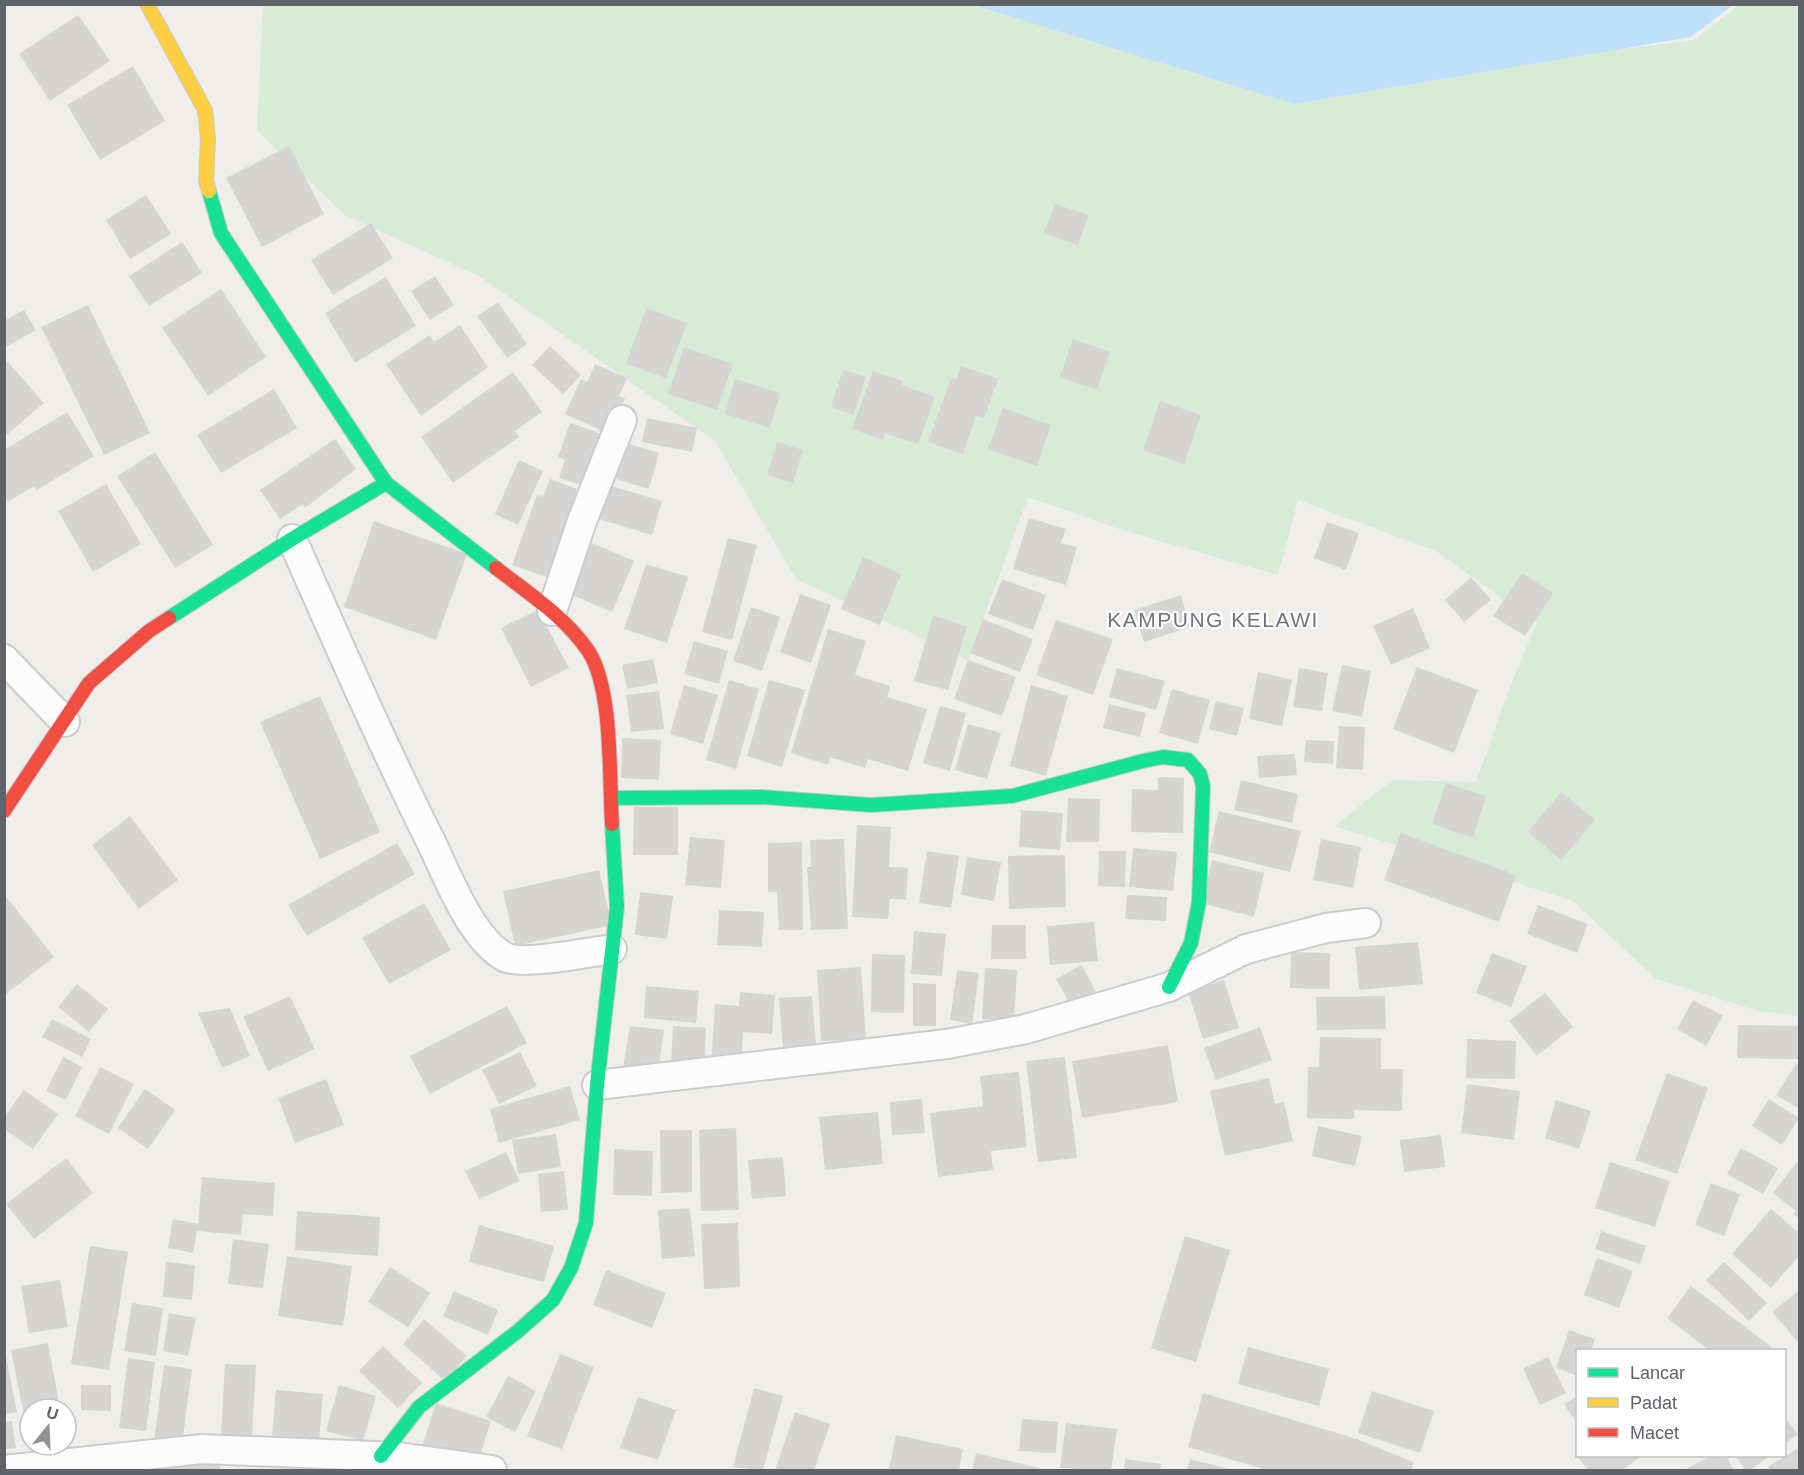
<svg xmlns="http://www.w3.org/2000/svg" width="1804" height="1475" font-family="Arial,sans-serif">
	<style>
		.green { fill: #d8ebd6 }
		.water { fill: #bfe0f9 }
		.building { fill: #d6d5d3 }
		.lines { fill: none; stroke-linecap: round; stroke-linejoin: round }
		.street-casing { stroke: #cbcccc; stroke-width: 32 }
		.fast-casing { stroke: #cacacb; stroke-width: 16 }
		.slow-casing { stroke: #cacacb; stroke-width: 16 }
		.jam-casing { stroke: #cacacb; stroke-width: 16 }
		.street { stroke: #fdfcfc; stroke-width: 28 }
		.fast { stroke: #16e098; stroke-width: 14 }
		.slow { stroke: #ffcf43; stroke-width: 14 }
		.jam { stroke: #f24e42; stroke-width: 14 }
		.labels { text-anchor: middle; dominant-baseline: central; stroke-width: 4.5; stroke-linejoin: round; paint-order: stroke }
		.quarter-label { font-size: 21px; letter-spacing: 1.5px; fill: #70757a; stroke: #fff }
	</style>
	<rect width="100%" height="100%" fill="#efeeea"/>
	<polygon class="green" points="973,4 1442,72 1694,40 1739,5 1799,5 1799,1016 1758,1011 1655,978 1573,901 1335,826 1392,780 1476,782 1511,684 1537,623 1436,551 1298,500 1278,575 1119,529 1028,497 968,660 796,579 715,441 479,276 346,216 257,131 263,5"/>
	<polygon class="water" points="974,5 1733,4 1733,5 1691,37 1294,104"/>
	<g class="building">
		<polygon points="78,15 110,61 50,101 19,54"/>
		<polygon points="133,66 165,121 100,160 67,105"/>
		<polygon points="289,146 324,214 262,247 226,178"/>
		<polygon points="146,195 171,234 130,259 106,220"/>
		<polygon points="1055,204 1089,215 1078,245 1044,233"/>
		<polygon points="371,223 393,258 333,295 311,260"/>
		<polygon points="182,242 202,273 149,306 129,276"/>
		<polygon points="435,276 454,305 430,320 411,291"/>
		<polygon points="386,277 416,326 355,363 325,313"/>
		<polygon points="221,289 266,357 208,396 162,328"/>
		<polygon points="498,302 527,344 507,358 477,316"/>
		<polygon points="88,305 150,433 104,455 41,327"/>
		<polygon points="646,308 687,323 666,378 626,364"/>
		<polygon points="24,310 36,330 4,348 4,321"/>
		<polygon points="460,325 488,367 421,416 386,364 430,335 434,342"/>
		<polygon points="1073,339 1110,352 1097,390 1060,377"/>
		<polygon points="550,346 581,375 563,394 532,365"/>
		<polygon points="684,347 733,364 717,410 668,394"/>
		<polygon points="8,362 44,403 4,437 4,365"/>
		<polygon points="595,364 627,378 619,396 625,398 609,434 565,414 581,379 587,382"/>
		<polygon points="961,366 998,379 984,418 976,416 963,454 928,442 951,378 956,380"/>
		<polygon points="843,370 866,377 854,415 831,407"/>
		<polygon points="873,371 903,381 902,385 935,397 918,444 885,433 883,440 852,429"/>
		<polygon points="513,372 542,412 515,431 519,437 453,483 421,437"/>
		<polygon points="735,379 780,393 770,428 725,414"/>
		<polygon points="274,389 297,428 221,473 197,435"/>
		<polygon points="1160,401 1201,415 1184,464 1143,450"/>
		<polygon points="1003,408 1051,425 1037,466 988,449"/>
		<polygon points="67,412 94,456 37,490 34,486 8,502 4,496 4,450"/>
		<polygon points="647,418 697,428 692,452 642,442"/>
		<polygon points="570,423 602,434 591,488 559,478 565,460 558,457"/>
		<polygon points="335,439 356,469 305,508 303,504 280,519 260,490"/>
		<polygon points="624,442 659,453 649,489 613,478"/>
		<polygon points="777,442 803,450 793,483 767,475"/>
		<polygon points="155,452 213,545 175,568 117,476"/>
		<polygon points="519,460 543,471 518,525 495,514"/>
		<polygon points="550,479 577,489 571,507 579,511 555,580 512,565 537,495 543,497"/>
		<polygon points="106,484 141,544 93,572 58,511"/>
		<polygon points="604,484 662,501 652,535 595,518"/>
		<polygon points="1029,518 1066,529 1061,543 1077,547 1066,585 1013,569"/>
		<polygon points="374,521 467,554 436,640 344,607"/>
		<polygon points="1327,522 1359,533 1346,570 1314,558"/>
		<polygon points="728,538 757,545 732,640 702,632"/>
		<polygon points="592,543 634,561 612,612 570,594"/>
		<polygon points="863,557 901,574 880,625 841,609"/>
		<polygon points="646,564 688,577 667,643 624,629"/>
		<polygon points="1522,573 1553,593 1525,636 1493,616"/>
		<polygon points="1471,577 1491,600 1464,622 1445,600"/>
		<polygon points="1002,579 1046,595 1033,630 988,614"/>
		<polygon points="800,594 831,605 811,663 780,652"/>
		<polygon points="1181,595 1190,627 1144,642 1134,610"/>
		<polygon points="751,607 780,617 762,671 733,661"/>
		<polygon points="1413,608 1430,648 1391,665 1373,626"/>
		<polygon points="538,610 569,668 531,687 501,628"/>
		<polygon points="933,616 967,626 948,690 914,681"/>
		<polygon points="983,619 1033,639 1020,672 970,653"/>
		<polygon points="1056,620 1113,639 1093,695 1036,675"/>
		<polygon points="828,629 866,641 855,675 890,686 887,697 927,709 908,771 868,759 865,768 830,757 828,765 791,753"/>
		<polygon points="694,641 728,651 719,684 684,674"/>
		<polygon points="653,659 658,683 627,689 622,665"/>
		<polygon points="968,660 1016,677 1002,716 954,699"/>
		<polygon points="1342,665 1371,671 1362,717 1332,711"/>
		<polygon points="1417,667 1478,690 1454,753 1393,729"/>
		<polygon points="1117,668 1165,681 1156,710 1109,697"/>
		<polygon points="1299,668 1328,673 1322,711 1293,707"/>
		<polygon points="1258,672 1292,680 1282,726 1249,719"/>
		<polygon points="729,680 759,689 736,769 706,760"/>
		<polygon points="769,680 805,690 782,767 747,756"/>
		<polygon points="684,685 718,695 703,744 670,734"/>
		<polygon points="1031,685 1068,696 1046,776 1010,766"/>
		<polygon points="1172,689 1210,700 1198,744 1159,733"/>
		<polygon points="659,691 664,729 631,732 626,695"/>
		<polygon points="320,696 380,832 320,859 260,722"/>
		<polygon points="1216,701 1244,708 1237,736 1209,729"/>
		<polygon points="1109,704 1146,713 1140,737 1103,728"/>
		<polygon points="940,706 966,713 950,771 923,763"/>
		<polygon points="968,724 1001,733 987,779 955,770"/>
		<polygon points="1339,726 1365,727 1363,770 1336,768"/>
		<polygon points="622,738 661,740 659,780 621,778"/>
		<polygon points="1306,740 1334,741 1333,764 1304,762"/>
		<polygon points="1295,754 1297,775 1259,778 1257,756"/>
		<polygon points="1158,777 1184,778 1183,833 1131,832 1132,789 1158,790"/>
		<polygon points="1241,780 1298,794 1292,823 1234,810"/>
		<polygon points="1446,783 1486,796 1473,838 1432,824"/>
		<polygon points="1561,792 1595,820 1561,860 1528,832"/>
		<polygon points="1068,798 1100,799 1099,842 1066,842"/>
		<polygon points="634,807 678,807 678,855 633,855"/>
		<polygon points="1021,810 1063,813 1060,850 1019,847"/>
		<polygon points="1219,811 1301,831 1290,872 1209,852"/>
		<polygon points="130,816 178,880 139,909 92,845"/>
		<polygon points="857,825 891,827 889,867 908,868 906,900 890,899 888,919 852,917"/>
		<polygon points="1401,833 1516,875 1499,922 1384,880"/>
		<polygon points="690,837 725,840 721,888 685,885"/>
		<polygon points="844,839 848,929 811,930 807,867 811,867 810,840"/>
		<polygon points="1321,839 1361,847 1353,888 1313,880"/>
		<polygon points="802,842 803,930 779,930 777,892 768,892 768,843"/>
		<polygon points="397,843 415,874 307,936 288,905"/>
		<polygon points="1133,848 1177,852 1173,891 1129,887"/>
		<polygon points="927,851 959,856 951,908 919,903"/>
		<polygon points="1099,851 1126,851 1125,887 1098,886"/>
		<polygon points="1065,855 1066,907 1009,909 1008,856"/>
		<polygon points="967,857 1001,862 994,901 961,895"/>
		<polygon points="1212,860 1264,873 1254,917 1201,903"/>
		<polygon points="599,870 612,925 515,946 503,891"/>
		<polygon points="640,892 673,896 667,939 635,935"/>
		<polygon points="4,894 54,957 6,994 4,992"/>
		<polygon points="1127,895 1167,897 1166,921 1125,919"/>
		<polygon points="424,903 451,950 389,984 362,938"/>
		<polygon points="1538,905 1588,924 1577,953 1527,934"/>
		<polygon points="719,910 764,912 762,947 717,945"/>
		<polygon points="1094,922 1098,961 1050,965 1047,926"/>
		<polygon points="992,925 1026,925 1026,959 991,959"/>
		<polygon points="914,931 946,934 942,976 911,974"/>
		<polygon points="1418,942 1423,984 1359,990 1355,947"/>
		<polygon points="1291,952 1330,953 1330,989 1290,988"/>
		<polygon points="1492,953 1527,966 1511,1007 1476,993"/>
		<polygon points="872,954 905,955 904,1013 871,1012"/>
		<polygon points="1082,965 1096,992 1071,1006 1056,979"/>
		<polygon points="861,967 866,1039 821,1041 817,970"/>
		<polygon points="985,968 1017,970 1014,1020 982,1019"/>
		<polygon points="957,970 979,973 972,1024 950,1020"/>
		<polygon points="1224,980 1239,1028 1203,1039 1188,992"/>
		<polygon points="913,983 936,984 936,1026 913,1026"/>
		<polygon points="77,984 108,1009 89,1032 58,1007"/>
		<polygon points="646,986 699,991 696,1023 644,1018"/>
		<polygon points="740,992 775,995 772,1034 743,1032 741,1067 711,1065 715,1004 739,1006"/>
		<polygon points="1545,993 1573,1027 1537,1056 1509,1021"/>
		<polygon points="290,996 315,1049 268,1071 243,1017"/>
		<polygon points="812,996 816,1045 783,1047 779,998"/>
		<polygon points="1385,996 1386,1029 1317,1030 1316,997"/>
		<polygon points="1693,1000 1723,1016 1706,1046 1677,1029"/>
		<polygon points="507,1006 527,1043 430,1094 410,1056"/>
		<polygon points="230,1008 250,1056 222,1068 198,1013"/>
		<polygon points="52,1019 91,1039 82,1057 42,1037"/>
		<polygon points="1738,1025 1800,1026 1800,1059 1737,1058"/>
		<polygon points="630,1026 664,1030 658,1072 622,1073"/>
		<polygon points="673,1026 706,1028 704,1070 671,1067"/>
		<polygon points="1260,1027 1272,1060 1216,1080 1204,1048"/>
		<polygon points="1320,1037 1381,1038 1381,1069 1403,1069 1402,1111 1354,1110 1354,1119 1307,1118 1308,1067 1319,1067"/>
		<polygon points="1467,1039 1516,1041 1515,1079 1466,1078"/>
		<polygon points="1168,1045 1178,1102 1082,1118 1072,1061"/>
		<polygon points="520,1052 537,1086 499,1104 482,1070"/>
		<polygon points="63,1057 82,1067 66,1100 46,1091"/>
		<polygon points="1065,1057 1077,1158 1038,1162 1026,1061"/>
		<polygon points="1796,1064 1800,1066 1800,1109 1776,1095"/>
		<polygon points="100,1067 134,1084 109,1134 75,1116"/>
		<polygon points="1019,1072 1027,1147 991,1151 993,1170 938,1177 930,1113 983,1106 980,1076"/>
		<polygon points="1667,1073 1708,1088 1677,1174 1635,1160"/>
		<polygon points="1269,1078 1275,1104 1284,1102 1293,1141 1225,1156 1210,1091"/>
		<polygon points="326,1079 344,1125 295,1143 278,1098"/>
		<polygon points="1467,1084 1520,1091 1514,1140 1461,1133"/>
		<polygon points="570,1086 580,1120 499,1143 490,1109"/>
		<polygon points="145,1089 175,1110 148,1149 118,1128"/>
		<polygon points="24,1090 58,1114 33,1149 4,1129 4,1117"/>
		<polygon points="922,1099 925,1133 892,1135 890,1102"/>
		<polygon points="1769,1099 1799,1118 1782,1145 1752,1126"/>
		<polygon points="1556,1100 1591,1111 1579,1149 1545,1138"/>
		<polygon points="878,1112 883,1164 825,1170 819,1117"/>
		<polygon points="1318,1126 1362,1136 1355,1166 1312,1156"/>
		<polygon points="736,1128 739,1210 701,1211 699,1130"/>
		<polygon points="660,1130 692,1130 692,1192 661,1193"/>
		<polygon points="556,1134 561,1167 518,1174 512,1140"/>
		<polygon points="1441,1135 1445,1167 1404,1172 1400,1140"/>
		<polygon points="1741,1148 1778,1168 1763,1194 1727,1174"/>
		<polygon points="614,1149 653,1151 652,1196 613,1195"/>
		<polygon points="506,1152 520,1181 479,1199 465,1171"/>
		<polygon points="783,1157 786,1196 752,1199 748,1160"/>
		<polygon points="66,1158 93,1193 34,1239 6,1204"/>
		<polygon points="1610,1162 1670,1181 1655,1227 1595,1208"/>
		<polygon points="1797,1162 1800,1164 1800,1219 1793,1214 1796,1211 1773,1193"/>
		<polygon points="564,1171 568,1210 541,1212 538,1174"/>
		<polygon points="202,1177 275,1183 273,1216 243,1214 241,1235 197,1231 193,1253 168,1248 173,1219 198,1224"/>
		<polygon points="1711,1183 1740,1194 1724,1236 1695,1225"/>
		<polygon points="690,1208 695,1256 662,1259 658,1210"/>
		<polygon points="1771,1209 1800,1234 1800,1255 1771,1288 1732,1254"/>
		<polygon points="297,1211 380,1217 378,1256 295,1250"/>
		<polygon points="738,1223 740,1287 704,1289 701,1224"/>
		<polygon points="479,1225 554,1246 544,1282 469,1262"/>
		<polygon points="1601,1231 1646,1246 1640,1264 1595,1249"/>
		<polygon points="1185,1236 1230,1250 1196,1362 1151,1348"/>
		<polygon points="233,1239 269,1244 263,1288 228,1284"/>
		<polygon points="90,1246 128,1252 109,1370 71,1364"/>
		<polygon points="287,1256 352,1266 343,1326 278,1316"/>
		<polygon points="1597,1258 1633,1271 1619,1308 1584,1295"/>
		<polygon points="166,1262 195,1265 192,1300 163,1297"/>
		<polygon points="1724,1262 1767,1303 1749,1321 1706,1280"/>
		<polygon points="390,1267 430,1293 408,1327 368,1302"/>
		<polygon points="606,1270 666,1293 652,1328 593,1305"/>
		<polygon points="60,1280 68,1327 29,1333 21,1286"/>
		<polygon points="1691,1286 1773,1348 1771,1350 1709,1350 1667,1318"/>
		<polygon points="1800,1290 1800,1344 1772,1312"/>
		<polygon points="454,1291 498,1310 488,1335 443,1316"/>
		<polygon points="132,1303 163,1308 156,1356 124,1351"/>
		<polygon points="169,1313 196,1318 188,1356 163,1351"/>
		<polygon points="424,1319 467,1356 445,1381 403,1344"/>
		<polygon points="1569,1330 1595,1339 1591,1350 1578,1350 1578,1376 1556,1368"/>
		<polygon points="48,1343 60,1409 30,1409 30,1435 28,1436 11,1350"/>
		<polygon points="4,1346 17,1412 4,1414"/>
		<polygon points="383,1346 422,1383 398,1408 359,1371"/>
		<polygon points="1248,1347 1329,1369 1319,1406 1238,1384"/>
		<polygon points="560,1354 594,1367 562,1449 527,1436"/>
		<polygon points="1548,1357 1566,1393 1540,1405 1523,1369"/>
		<polygon points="128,1358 155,1362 146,1431 119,1428"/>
		<polygon points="225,1364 256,1365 252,1438 221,1436"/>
		<polygon points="164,1365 192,1369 182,1444 154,1441"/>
		<polygon points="508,1376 536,1391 515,1432 486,1417"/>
		<polygon points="81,1385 111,1385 111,1411 81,1410"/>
		<polygon points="339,1385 376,1396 363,1441 326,1431"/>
		<polygon points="754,1388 783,1396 763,1470 733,1467"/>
		<polygon points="276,1390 323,1394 319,1441 272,1437"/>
		<polygon points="1372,1391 1434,1411 1420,1453 1358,1433"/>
		<polygon points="1203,1393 1357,1439 1413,1462 1412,1470 1268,1470 1188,1447"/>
		<polygon points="1578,1396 1578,1425 1564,1404"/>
		<polygon points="638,1397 676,1410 658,1460 620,1448"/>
		<polygon points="436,1403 491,1421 477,1465 422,1447"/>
		<polygon points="795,1412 830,1424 814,1470 775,1470"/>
		<polygon points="1784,1416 1798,1434 1784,1444"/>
		<polygon points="1022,1419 1058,1422 1056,1453 1019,1451"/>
		<polygon points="12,1421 16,1448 4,1449 4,1422"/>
		<polygon points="1066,1423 1117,1429 1111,1470 1060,1468"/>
		<polygon points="896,1435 963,1449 959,1470 889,1470"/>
		<polygon points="1800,1447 1800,1470 1771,1470 1768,1467"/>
		<polygon points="976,1453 1039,1468 1039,1470 972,1470"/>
		<polygon points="169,1454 220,1456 220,1470 168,1470"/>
		<polygon points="1577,1456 1642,1456 1622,1470 1588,1470"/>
		<polygon points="1711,1456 1726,1456 1734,1470 1684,1470"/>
		<polygon points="1735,1456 1770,1456 1750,1470 1746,1470"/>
		<polygon points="1125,1459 1161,1464 1160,1470 1124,1470"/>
		<polygon points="1190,1459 1233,1470 1187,1470"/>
	</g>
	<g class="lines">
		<g class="street-casing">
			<g id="street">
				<path d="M 292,539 C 337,641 382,744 432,844 C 448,877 472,940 505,957 C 521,966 590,952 612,949"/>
				<polyline points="552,611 582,521 622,420"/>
				<polyline points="4,659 65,722"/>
				<polyline points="597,1085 947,1044 1026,1029 1169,987 1246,949 1326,928 1366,923"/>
				<polyline points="4,1470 202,1449 399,1457 492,1470"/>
			</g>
		</g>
		<g class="fast-casing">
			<g id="fast">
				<polyline points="386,483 496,568"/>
				<polyline points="169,618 292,539 386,483 221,233 209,191"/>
				<polyline points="612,798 761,797 871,805 1012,796 1143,761 1163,757 1188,760 1200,774 1203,786 1199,902 1191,943 1169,987"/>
				<polyline points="381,1456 419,1407 517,1332 553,1300 571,1268 586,1223 597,1085 617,907 612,824"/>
			</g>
		</g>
		<g class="slow-casing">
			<polyline id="slow" points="147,4 205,110 208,140 206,181 209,191"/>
		</g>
		<g class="jam-casing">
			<g id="jam">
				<path d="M 496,568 C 528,593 566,617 589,652 C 613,690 609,778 612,824"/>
				<polyline points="4,811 89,683 149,631 169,618"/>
			</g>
		</g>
		<use href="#street" class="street"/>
		<use href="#fast" class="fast"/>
		<use href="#slow" class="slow"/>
		<use href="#jam" class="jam"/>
	</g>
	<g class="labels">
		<g class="quarter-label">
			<text x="1213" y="619">KAMPUNG KELAWI</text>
		</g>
	</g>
	<rect width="1804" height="1475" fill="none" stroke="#5f6368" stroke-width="12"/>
	<rect x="1576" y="1349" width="210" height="108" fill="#ffffff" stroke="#bfc1c3" stroke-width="1.5"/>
	<rect x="1588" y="1368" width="30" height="9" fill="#16e098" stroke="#bfc1c3" stroke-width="1.5"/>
	<text x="1630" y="1379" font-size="18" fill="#5f6368">Lancar</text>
	<rect x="1588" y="1398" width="30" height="9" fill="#ffcf43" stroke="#bfc1c3" stroke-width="1.5"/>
	<text x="1630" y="1409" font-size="18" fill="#5f6368">Padat</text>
	<rect x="1588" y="1428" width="30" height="9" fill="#f24e42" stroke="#bfc1c3" stroke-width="1.5"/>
	<text x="1630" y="1439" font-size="18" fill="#5f6368">Macet</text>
	<g transform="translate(48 1427) rotate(18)"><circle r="28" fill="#ffffff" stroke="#bfc1c3" stroke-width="1.5"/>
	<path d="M0-4.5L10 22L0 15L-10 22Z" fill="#919496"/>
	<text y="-9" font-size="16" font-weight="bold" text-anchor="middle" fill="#5f6368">U</text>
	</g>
</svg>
